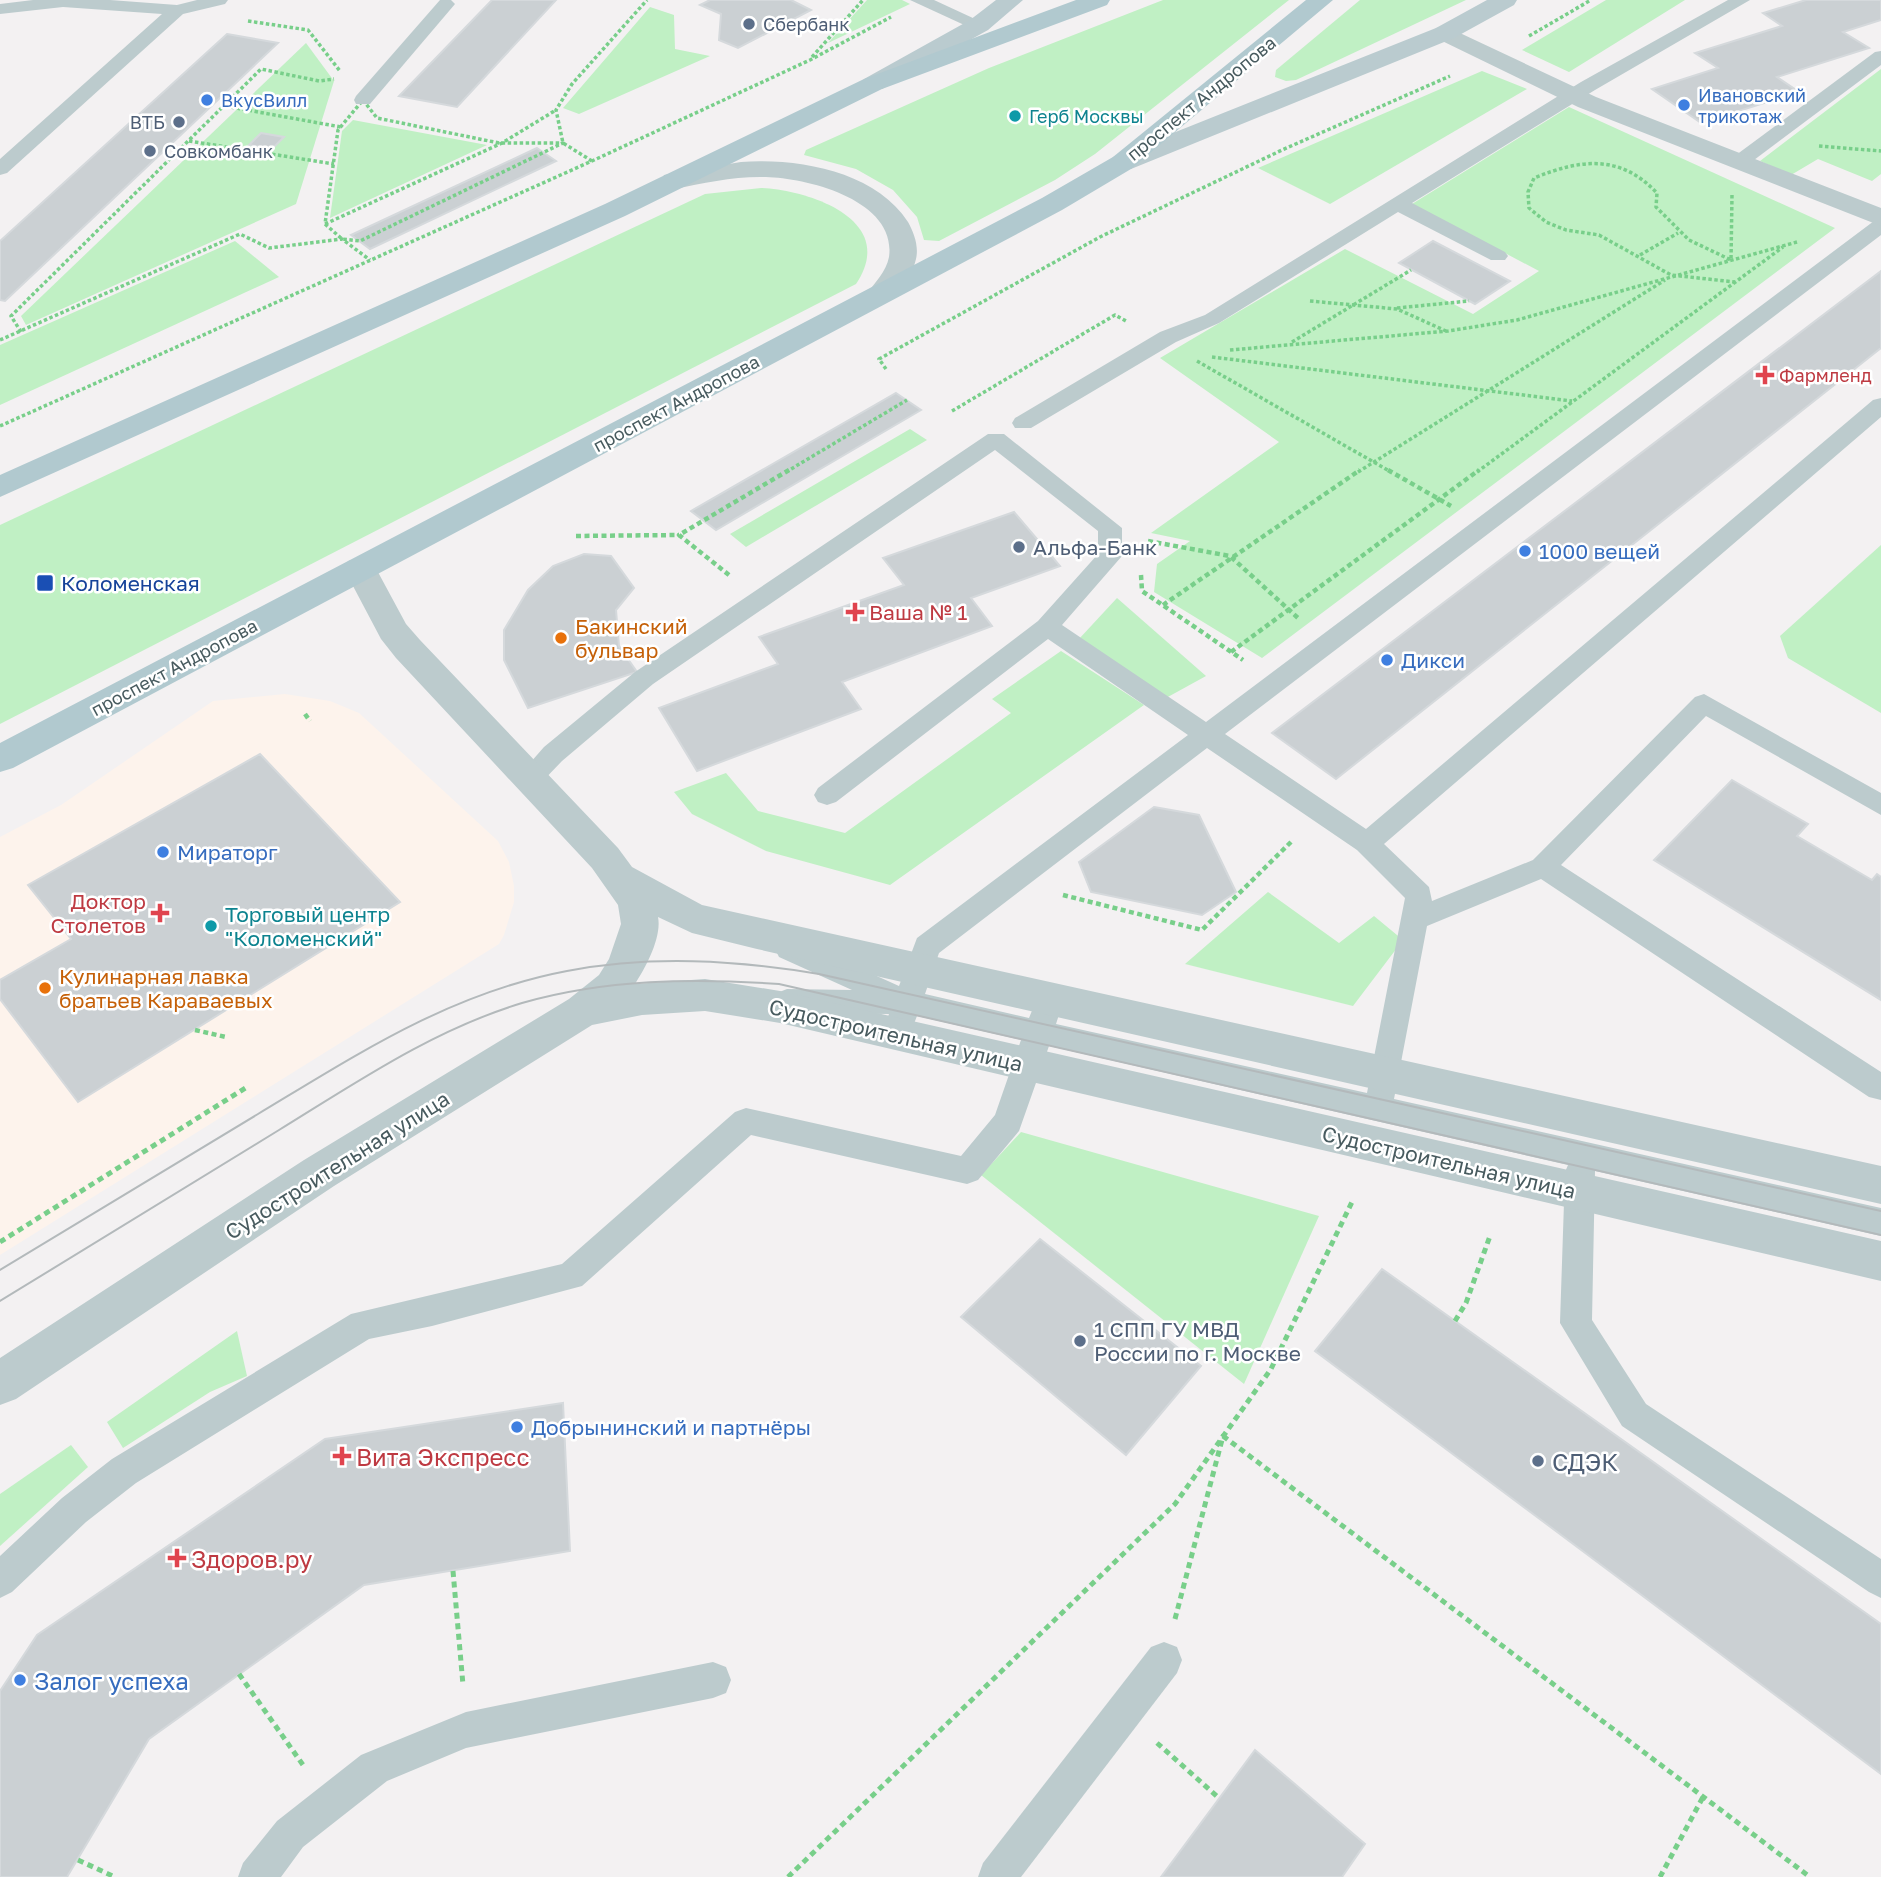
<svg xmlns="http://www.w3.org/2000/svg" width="1881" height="1877" font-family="'Golos Text',sans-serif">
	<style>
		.commercial { fill: #fdf3ec }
		.green { fill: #c0f0c4 }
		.building { fill: #cbd0d3; stroke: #d5d9dc; stroke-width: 2 }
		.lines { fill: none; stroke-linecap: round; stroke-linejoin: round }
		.path-far2 { stroke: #78cf8a; stroke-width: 3.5; stroke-dasharray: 3.5 2.5; stroke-linecap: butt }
		.path-far1 { stroke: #78cf8a; stroke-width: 4.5; stroke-dasharray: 5 3.5; stroke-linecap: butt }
		.path { stroke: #78cf8a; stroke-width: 5; stroke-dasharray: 6 4.5; stroke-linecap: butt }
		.service { fill: #bccbcd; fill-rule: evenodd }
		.minor { fill: #bccbcd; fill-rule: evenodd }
		.tertiary { fill: #bccbcd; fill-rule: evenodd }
		.secondary { fill: #bacbcf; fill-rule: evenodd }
		.primary { fill: #b1c9cf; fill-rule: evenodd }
		.tram { stroke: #b3b9bb; stroke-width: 2 }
		.service-dot { fill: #5c6f8a; stroke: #fff; stroke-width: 2.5 }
		.shop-dot { fill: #3f7fe0; stroke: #fff; stroke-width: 2.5 }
		.culture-dot { fill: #0f9aa8; stroke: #fff; stroke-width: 2.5 }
		.health-dot { fill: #e0444e; stroke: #fff; stroke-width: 2.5 }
		.transit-dot { fill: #1a4fb4; stroke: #fff; stroke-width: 2.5 }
		.food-dot { fill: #e8710a; stroke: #fff; stroke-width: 2.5 }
		.labels { text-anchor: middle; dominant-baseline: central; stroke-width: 5; stroke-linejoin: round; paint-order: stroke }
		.far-service-label { font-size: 18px; fill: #4e5e75; stroke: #fff; text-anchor: start }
		.far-shop-label { font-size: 18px; fill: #366cbe; stroke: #fff; text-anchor: start }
		.far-street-label { font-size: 18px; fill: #485b5f; stroke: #fff }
		.far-culture-label { font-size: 18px; fill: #0d838f; stroke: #fff; text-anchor: start }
		.far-health-label { font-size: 18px; fill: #be3a42; stroke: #fff; text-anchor: start }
		.service-label { font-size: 21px; fill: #4e5e75; stroke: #fff; text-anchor: start }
		.shop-label { font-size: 21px; fill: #366cbe; stroke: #fff; text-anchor: start }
		.transit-label { font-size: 21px; fill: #164399; stroke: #fff; text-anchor: start }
		.health-label { font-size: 21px; fill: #be3a42; stroke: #fff; text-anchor: start }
		.food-label { font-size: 21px; fill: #c56008; stroke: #fff; text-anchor: start }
		.culture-label { font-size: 21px; fill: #0d838f; stroke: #fff; text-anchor: start }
		.street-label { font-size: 21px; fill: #485b5f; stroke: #fff }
		.near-health-label { font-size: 24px; fill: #be3a42; stroke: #fff; text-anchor: start }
		.near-service-label { font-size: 24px; fill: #4e5e75; stroke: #fff; text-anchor: start }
		.near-shop-label { font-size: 24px; fill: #366cbe; stroke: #fff; text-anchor: start }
	</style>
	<rect width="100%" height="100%" fill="#f3f1f2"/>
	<polygon class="commercial" points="285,694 330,701 359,713 498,841 509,862 514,886 514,902 504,935 499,944 0,1255 0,837 61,805 213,701"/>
	<g class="green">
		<polygon points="867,0 902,0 910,4 828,43"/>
		<polygon points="1163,0 1289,0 1095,154 1055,180 939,241 924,240 917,217 893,190 856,169 804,155 806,150 989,68"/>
		<polygon points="1360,0 1466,0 1296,80 1286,81 1275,77 1276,70"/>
		<polygon points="1606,0 1685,0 1569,72 1522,50"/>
		<polygon points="650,7 674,15 675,49 710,56 579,114 563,108"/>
		<polygon points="306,43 334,81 296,204 26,325 21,316"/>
		<polygon points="1881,69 1881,174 1872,181 1818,159 1791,175 1760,161"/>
		<polygon points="1482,71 1527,89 1330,204 1258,168"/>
		<polygon points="1569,107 1835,228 1262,658 1154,592 1157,564 1190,541 1151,533 1279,442 1160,358 1345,249 1473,314 1539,271 1412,204"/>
		<polygon points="353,120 487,145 330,218 342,131"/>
		<path d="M 761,188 C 809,190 899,220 856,284 L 0,724 L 0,525 L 705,194 Z"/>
		<polygon points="235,241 279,277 0,405 0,345"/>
		<polygon points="910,429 927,440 746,547 730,534"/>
		<polygon points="1881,545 1881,713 1788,658 1780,636"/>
		<polygon points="1117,598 1206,676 1166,698 1079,639"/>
		<polygon points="1061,651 1144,705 890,885 766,851 692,814 674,792 726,773 758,811 845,833 1011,713 992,699"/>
		<polygon points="1268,892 1339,943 1374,916 1403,940 1353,1006 1185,964"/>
		<polygon points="1021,1132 1319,1216 1244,1384 981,1175"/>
		<polygon points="237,1331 247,1376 210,1392 123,1448 107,1422"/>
		<polygon points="71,1445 88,1467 0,1546 0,1494"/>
	</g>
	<g class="building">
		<polygon points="492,0 556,0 457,107 399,96"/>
		<polygon points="710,0 791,0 811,10 738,48 719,40 721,14 700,5"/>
		<polygon points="1806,0 1881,0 1881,20 1843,32 1869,48 1777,77 1799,92 1701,123 1652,89 1718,68 1695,53 1782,26 1763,13"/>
		<polygon points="227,34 278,43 5,301 0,300 0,241"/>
		<polygon points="261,133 284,137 272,149 249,145"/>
		<polygon points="537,148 556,161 370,249 351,235"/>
		<polygon points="1433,241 1510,281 1475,304 1399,263"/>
		<polygon points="1881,271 1881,348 1336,779 1272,733"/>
		<polygon points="896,393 921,410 716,530 691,511"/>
		<polygon points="1014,512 1060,566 971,598 992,626 842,682 861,709 697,771 659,708 778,664 759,637 904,585 883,558"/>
		<polygon points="584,554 611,556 634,588 616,610 619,646 637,672 528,708 504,660 504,630 528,590 553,566"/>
		<polygon points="260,754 400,902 78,1102 0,999 0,980 71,939 28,885"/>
		<polygon points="1732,780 1808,824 1797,836 1872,880 1877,874 1881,877 1881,1000 1654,860"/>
		<polygon points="1154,807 1199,815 1236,892 1202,915 1091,892 1079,862"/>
		<polygon points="1040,1239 1201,1366 1126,1455 961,1317"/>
		<polygon points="1382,1269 1881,1624 1881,1774 1315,1351"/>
		<polygon points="563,1403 570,1551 364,1585 149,1739 67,1877 0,1877 0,1691 37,1635 325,1439"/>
		<polygon points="1255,1750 1365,1844 1342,1877 1161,1877"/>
	</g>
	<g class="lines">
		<g class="path-far2">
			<polyline points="248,21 308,30 340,71"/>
			<polyline points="1529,36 1591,0"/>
			<polyline points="812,57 863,0"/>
			<polygon points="363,100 377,118 499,143 563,143 360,241 342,239 325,224 338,130"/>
			<polyline points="225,106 341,127"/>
			<polyline points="189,141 334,164"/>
			<polyline points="1819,146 1881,151"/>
			<polyline points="592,161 563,143 556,110 572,84 647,0"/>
			<path d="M 1732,195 L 1731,260 L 1689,240 L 1656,207 L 1657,193 C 1620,154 1581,159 1534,178 L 1528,192 L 1529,208 L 1546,222 L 1566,230 L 1599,235 L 1671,275 L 1735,282"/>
			<polyline points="325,224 502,143 556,110"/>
			<polyline points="1640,255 1678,233"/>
			<polyline points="1310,301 1397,309 1446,331"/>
			<polyline points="1397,308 1469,301"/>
			<polyline points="21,332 11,316 261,69 319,81 334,79"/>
			<polyline points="0,340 240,234 269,248 342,239 370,260"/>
			<polyline points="1292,342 1411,270"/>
			<polyline points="1230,350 1448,331 1517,320 1797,242"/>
			<polyline points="1212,357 1572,401"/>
			<polyline points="1197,361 1391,472"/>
			<polyline points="886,369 879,359 1100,237 1282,150 1450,76"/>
			<polyline points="952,411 1115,315 1126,321"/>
			<polyline points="0,426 592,161 810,60 891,17"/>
			<polyline points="786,472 907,400"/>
			<polyline points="1358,472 1665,280"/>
			<polyline points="1477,472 1783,247"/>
		</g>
		<g class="path-far1">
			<polyline points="1388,470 1451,506"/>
			<polyline points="576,536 679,535"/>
			<polyline points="1148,541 1230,556 1298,618"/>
			<polyline points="729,575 679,535 789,470"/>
			<polyline points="1141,575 1142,591 1243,660"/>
			<polyline points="1163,605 1360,470"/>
			<polyline points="1231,652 1479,470"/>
			<polyline points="305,714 310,721"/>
			<polyline points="1063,895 1202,930 1293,840"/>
			<polyline points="195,1030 226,1037"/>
		</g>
		<g class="path">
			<polyline points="0,1242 247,1087"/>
			<polyline points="1455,1321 1466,1303 1490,1236"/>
			<polyline points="453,1571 463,1685"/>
			<polyline points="1175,1619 1223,1436 1810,1877"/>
			<polyline points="239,1674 303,1765"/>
			<polyline points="1157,1743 1219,1798"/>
			<polyline points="78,1860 115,1877"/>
			<polyline points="788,1877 1175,1504 1271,1369 1352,1202"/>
			<polyline points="1660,1877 1703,1797"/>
		</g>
		<g class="service">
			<polygon points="33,0 110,0 177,5 197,0 228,0 225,4 183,14 7,173 0,175 0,159 162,14 63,7 0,14 0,4"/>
			<polygon points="440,0 451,0 455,4 370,104 356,104 354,100 356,96"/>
			<polygon points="910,0 934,0 988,25 979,30 973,29"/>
			<polygon points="1728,0 1750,0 1595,90 1412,203 1505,252 1508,256 1505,260 1491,260 1398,212 1219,323 1176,342 1031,428 1015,428 1012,423 1015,418 1160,332 1205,315 1581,82"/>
			<polygon points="1881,51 1881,65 1746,166 1732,166 1729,162 1732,158 1875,52"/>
			<path d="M 1881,219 L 1881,235 L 1225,734 L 1366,829 L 1873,400 L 1881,398 L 1881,417 L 1384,844 L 1429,887 L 1432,901 L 1533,860 L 1695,697 L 1704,694 L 1881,793 L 1881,815 L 1706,716 L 1561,865 L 1881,1072 L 1881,1100 L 1869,1097 L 1541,879 L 1427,926 L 1394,1099 L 1881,1208 L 1881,1236 L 1595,1171 L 1592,1320 L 1646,1404 L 1881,1559 L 1881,1598 L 1869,1592 L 1622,1426 L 1560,1323 L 1565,1172 L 1568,1165 L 1049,1046 L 1019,1131 L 978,1180 L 967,1184 L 751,1135 L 582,1286 L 432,1326 L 369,1339 L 136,1483 L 86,1522 L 12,1592 L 0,1598 L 0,1556 L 62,1498 L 112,1459 L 351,1314 L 562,1264 L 735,1112 L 746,1108 L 961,1156 L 995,1115 L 1021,1040 L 917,1016 L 906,1044 L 896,1047 L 886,1044 L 881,1035 L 889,1014 L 787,1013 L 777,1009 L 773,1001 L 777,993 L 787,989 L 852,990 L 779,957 L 775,949 L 779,941 L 789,938 L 799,941 L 899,986 L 917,938 L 1188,735 L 1048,639 L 836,802 L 827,805 L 818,802 L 814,795 L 818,788 L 1038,621 L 1098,554 L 1098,531 L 995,450 L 653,684 L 562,761 L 538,786 L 529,789 L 520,786 L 516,779 L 544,747 L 635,672 L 988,434 L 1004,434 L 1122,528 L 1122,556 L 1062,625 L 1206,722 L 1874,221 ZM 1207,748 L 1357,850 L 1405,898 L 1367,1093 L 1056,1024 L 1064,999 L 1060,991 L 1050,987 L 1040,991 L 1029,1018 L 925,994 L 939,953 Z"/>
			<polygon points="1164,1642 1177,1647 1182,1660 1177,1673 1021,1877 978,1877 983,1863 1151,1647"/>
			<polygon points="713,1662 726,1667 731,1680 726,1693 713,1698 466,1748 387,1781 303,1847 281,1877 238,1877 243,1863 277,1821 361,1755 466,1712"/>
		</g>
		<polygon class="minor" points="1445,26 1596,97 1881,208 1881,226 1578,107 1436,38 1433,33 1436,28"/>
		<g class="tertiary">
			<path d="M 741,162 C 798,158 875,171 908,222 C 914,233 919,246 916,259 C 913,274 901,288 891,300 L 881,303 L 871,300 L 867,294 C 875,282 886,272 889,257 C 897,200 807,178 766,177 C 735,176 704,183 674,189 L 664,187 L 661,181 L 664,175 L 674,173 Z"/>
			<path d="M 360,558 L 372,561 L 406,624 L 420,640 L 618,848 L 632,867 L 702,905 L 1881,1166 L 1881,1204 L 757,949 L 692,933 L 658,917 C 662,937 646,967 635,984 L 705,979 L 780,991 L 1881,1241 L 1881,1281 L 780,1023 L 705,1011 L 642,1015 L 592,1025 L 334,1186 L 16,1399 L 0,1405 L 0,1358 L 304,1160 L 569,999 L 599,975 L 609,959 L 621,924 L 618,905 L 592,868 L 396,658 L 381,639 L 344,569 L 348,561 Z"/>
		</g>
		<g class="secondary">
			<polygon points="996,0 1023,0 988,30 882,89 864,89 860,84 864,79 970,20"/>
			<polygon points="1487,0 1517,0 1514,5 1454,38 1131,169 1113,169 1109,163 1113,157 1436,28"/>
		</g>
		<g class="primary">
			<polygon points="1076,0 1110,0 1107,5 882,89 625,216 0,497 0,475 605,204 864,79"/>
			<polygon points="1306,0 1333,0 1131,169 1062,210 13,768 0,772 0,743 1042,198 1113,157"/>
		</g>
		<g class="tram">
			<path d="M 0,1270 C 86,1218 172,1166 258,1114 C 358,1054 450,993 567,971 C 651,955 735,960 819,974 L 1881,1211"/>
			<path d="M 0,1301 C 93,1244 186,1187 279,1130 C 357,1082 433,1030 522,1003 C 605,979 694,978 779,984 L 1881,1235"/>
		</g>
	</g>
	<g class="service-dot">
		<circle cx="749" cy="24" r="7"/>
		<circle cx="179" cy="122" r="7"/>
		<circle cx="150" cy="151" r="7"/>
		<circle cx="1019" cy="547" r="7"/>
		<circle cx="1080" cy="1341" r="7"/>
		<circle cx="1538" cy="1461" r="7"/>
	</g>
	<g class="shop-dot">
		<circle cx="207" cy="100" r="7"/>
		<circle cx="1684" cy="105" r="7"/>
		<circle cx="1525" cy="551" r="7"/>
		<circle cx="1387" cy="660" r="7"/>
		<circle cx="163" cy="852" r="7"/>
		<circle cx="517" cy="1427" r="7"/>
		<circle cx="20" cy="1680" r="7"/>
	</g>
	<g class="culture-dot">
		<circle cx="1015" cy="116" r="7"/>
		<circle cx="211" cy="926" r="7"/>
	</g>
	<g class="health-dot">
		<path d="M1761.5 364.5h7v7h7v7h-7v7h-7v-7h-7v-7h7z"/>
		<path d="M851.5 601.5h7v7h7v7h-7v7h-7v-7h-7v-7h7z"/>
		<path d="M156.5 902.5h7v7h7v7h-7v7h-7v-7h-7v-7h7z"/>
		<path d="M338.5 1445.5h7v7h7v7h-7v7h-7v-7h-7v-7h7z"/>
		<path d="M173.5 1547.5h7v7h7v7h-7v7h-7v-7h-7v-7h7z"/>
	</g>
	<rect class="transit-dot" x="36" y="574" width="18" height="18" rx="3.5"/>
	<g class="food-dot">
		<circle cx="561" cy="638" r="7"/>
		<circle cx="45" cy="988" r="7"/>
	</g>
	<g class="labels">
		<g class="far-service-label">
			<text x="763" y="24">Сбербанк</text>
			<text x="165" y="122" text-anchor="end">ВТБ</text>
			<text x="164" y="151">Совкомбанк</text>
		</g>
		<g class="far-shop-label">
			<text x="1698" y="95">Ивановский<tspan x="1698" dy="21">трикотаж</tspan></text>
			<text x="221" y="100">ВкусВилл</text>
		</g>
		<g class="far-street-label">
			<text transform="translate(1201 98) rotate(-39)">проспект Андропова</text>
			<text transform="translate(676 403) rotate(-28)">проспект Андропова</text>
			<text transform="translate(174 667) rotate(-28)">проспект Андропова</text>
		</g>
		<g class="far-culture-label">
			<text x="1029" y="116">Герб Москвы</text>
		</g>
		<g class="far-health-label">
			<text x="1779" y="375">Фармленд</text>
		</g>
		<g class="service-label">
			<text x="1033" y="547">Альфа-Банк</text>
			<text x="1094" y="1329">1 СПП ГУ МВД<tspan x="1094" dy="24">России по г. Москве</tspan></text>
		</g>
		<g class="shop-label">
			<text x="1539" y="551">1000 вещей</text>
			<text x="1401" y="660">Дикси</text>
			<text x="177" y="852">Мираторг</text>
			<text x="531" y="1427">Добрынинский и партнёры</text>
		</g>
		<g class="transit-label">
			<text x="61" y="583">Коломенская</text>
		</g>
		<g class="health-label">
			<text x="869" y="612">Ваша № 1</text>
			<text x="146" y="901" text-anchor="end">Доктор<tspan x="146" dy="24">Столетов</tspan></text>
		</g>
		<g class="food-label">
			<text x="575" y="626">Бакинский<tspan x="575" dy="24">бульвар</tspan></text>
			<text x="59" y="976">Кулинарная лавка<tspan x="59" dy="24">братьев Караваевых</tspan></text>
		</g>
		<g class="culture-label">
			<text x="225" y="914">Торговый центр<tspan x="225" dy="24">"Коломенский"</tspan></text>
		</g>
		<g class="street-label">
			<text transform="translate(896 1035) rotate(13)">Судостроительная улица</text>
			<text transform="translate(1449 1162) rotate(13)">Судостроительная улица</text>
			<text transform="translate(337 1165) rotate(-32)">Судостроительная улица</text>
		</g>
		<g class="near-health-label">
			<text x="356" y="1456">Вита Экспресс</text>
			<text x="191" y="1558">Здоров.ру</text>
		</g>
		<g class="near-service-label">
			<text x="1552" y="1461">СДЭК</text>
		</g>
		<g class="near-shop-label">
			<text x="34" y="1680">Залог успеха</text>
		</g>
	</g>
</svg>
